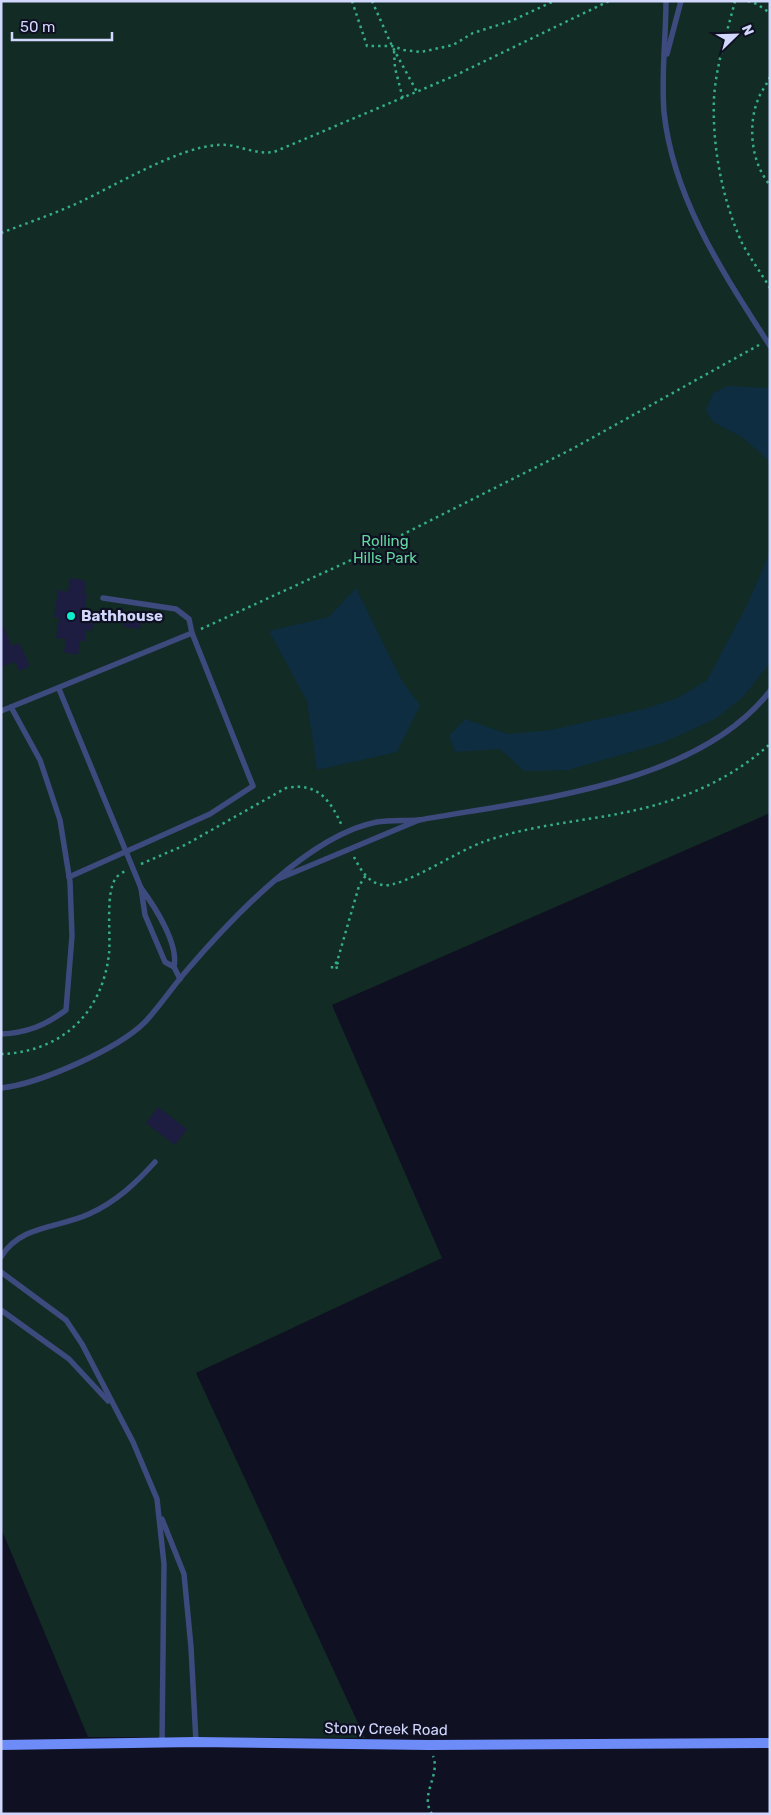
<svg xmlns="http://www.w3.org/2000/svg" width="771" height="1815" font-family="Rubik,sans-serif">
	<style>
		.green { fill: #122b24 }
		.water { fill: #0e2d41 }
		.building { fill: #1c1d41 }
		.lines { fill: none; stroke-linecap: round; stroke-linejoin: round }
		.path { stroke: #34ae89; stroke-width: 2.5; stroke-dasharray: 2.5 4; stroke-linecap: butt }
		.lane { stroke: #3c4a7e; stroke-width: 5.5 }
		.secondary { stroke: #6d8cf8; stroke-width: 10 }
		.poi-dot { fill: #0ceecd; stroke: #0f1021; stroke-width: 2 }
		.labels { text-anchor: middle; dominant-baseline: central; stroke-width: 4.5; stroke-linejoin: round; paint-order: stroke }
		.park-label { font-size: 15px; fill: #61d99e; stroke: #0f1021 }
		.poi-label { font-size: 15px; font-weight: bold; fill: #d1d7fd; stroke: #0f1021; text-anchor: start }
		.street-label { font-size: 15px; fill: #d1d7fd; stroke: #0f1021 }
	</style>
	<rect width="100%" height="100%" fill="#0f1021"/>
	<polygon class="green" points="1,1 770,1 770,813 332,1005 442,1258 196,1373 365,1738 88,1737 1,1528"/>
	<g class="water">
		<polygon points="728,386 770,388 770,465 768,460 742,437 713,422 706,410 713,393"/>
		<polygon points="770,552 770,663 743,697 715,719 662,743 568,770 524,771 500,749 455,752 449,736 465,719 508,734 551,730 644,709 678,698 707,680 746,607"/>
		<polygon points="356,588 402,681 420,705 397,752 317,770 307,701 269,631 329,617"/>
	</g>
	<g class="building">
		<polygon points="70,578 86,581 84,594 87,594 84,615 94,617 92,631 86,630 85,641 80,641 78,655 64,652 66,639 56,638 59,618 54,617 58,590 68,592"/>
		<polygon points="125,612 142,614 140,629 124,627"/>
		<polygon points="1,622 12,646 19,643 30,666 19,671 15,662 1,667"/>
		<polygon points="158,1107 187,1129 175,1145 146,1123"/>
	</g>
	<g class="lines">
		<g class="path">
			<polyline points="352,1 367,46 392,46 404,50 421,52 453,45 473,33 511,21 554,1"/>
			<polyline points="372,1 392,46 417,92"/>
			<path d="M 735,1 C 727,33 716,65 714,98 C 712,146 722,199 742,243 C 750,258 761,273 770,288"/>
			<polyline points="748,1 757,4 770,13"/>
			<polyline points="394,51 395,68 403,99"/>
			<path d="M 770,77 C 767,84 762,90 759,97 C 747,124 751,163 770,185"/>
			<path d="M 1,233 C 27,223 54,214 80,202 C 116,185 179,147 218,145 C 237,143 252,155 274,152 L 454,76 L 609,1"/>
			<polyline points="201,629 360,556 572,449 759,345"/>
			<path d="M 354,857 C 360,869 368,883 383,885 C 403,888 459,850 483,842 C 519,829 557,824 594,818 C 660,808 720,789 770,744"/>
			<path d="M 141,864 L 185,845 L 286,788 C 317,782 330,799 342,826"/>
			<polyline points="337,962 332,966 332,969 339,967 337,962 359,886 366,875"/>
			<path d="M 1,1054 C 61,1052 102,1014 109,954 C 111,936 105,892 116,878 C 118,875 122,873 125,871"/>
			<path d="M 432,1814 C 419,1795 441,1775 433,1756"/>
		</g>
		<g class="lane">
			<path d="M 666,1 C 666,37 661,76 664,112 C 673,199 724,274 770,346"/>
			<polyline points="667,54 681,1"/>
			<polyline points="103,598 176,609 189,619 192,633"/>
			<polyline points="59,689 141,888"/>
			<polyline points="1,711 192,633 253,786 210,814 69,877"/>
			<path d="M 419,820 C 529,800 697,786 770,691"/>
			<path d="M 174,967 C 179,944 155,907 141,888 L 145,915 L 165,962 L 174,967 L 180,979"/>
			<path d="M 1,1034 C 27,1033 46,1025 66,1010 L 72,936 L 70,882 L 60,820 L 40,760 L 11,707"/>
			<path d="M 1,1088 C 39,1084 118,1049 145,1022 C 160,1006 173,986 188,969 C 232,918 309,835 377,822 C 390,820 405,821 419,820 L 278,879"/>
			<path d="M 1,1257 C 20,1225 59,1228 89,1214 C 116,1202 136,1183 155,1162"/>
			<polyline points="1,1272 66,1320 82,1344 133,1442 157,1499 164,1564 162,1743"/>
			<polyline points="1,1310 69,1359 108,1401"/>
			<polyline points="162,1519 184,1574 191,1647 196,1742"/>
		</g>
		<polyline class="secondary" points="1,1745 196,1742 429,1745 770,1743"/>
	</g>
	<circle class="poi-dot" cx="71" cy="616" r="5"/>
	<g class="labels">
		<g class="park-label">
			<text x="385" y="541">Rolling<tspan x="385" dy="17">Hills Park</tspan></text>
		</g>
		<g class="poi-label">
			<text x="81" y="616">Bathhouse</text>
		</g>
		<g class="street-label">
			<text transform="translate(386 1729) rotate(1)">Stony Creek Road</text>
		</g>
	</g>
	<rect width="771" height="1815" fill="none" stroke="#d1d7fd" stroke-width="5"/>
	<g transform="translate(736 35) rotate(67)" stroke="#0f1021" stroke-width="4" paint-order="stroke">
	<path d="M0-4L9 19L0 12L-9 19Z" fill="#d1d7fd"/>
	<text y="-8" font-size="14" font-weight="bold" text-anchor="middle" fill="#d1d7fd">N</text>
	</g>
	<path d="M12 32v8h100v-8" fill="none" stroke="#d1d7fd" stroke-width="2.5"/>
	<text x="20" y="32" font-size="15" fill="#d1d7fd" stroke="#0f1021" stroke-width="4" paint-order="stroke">50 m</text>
</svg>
